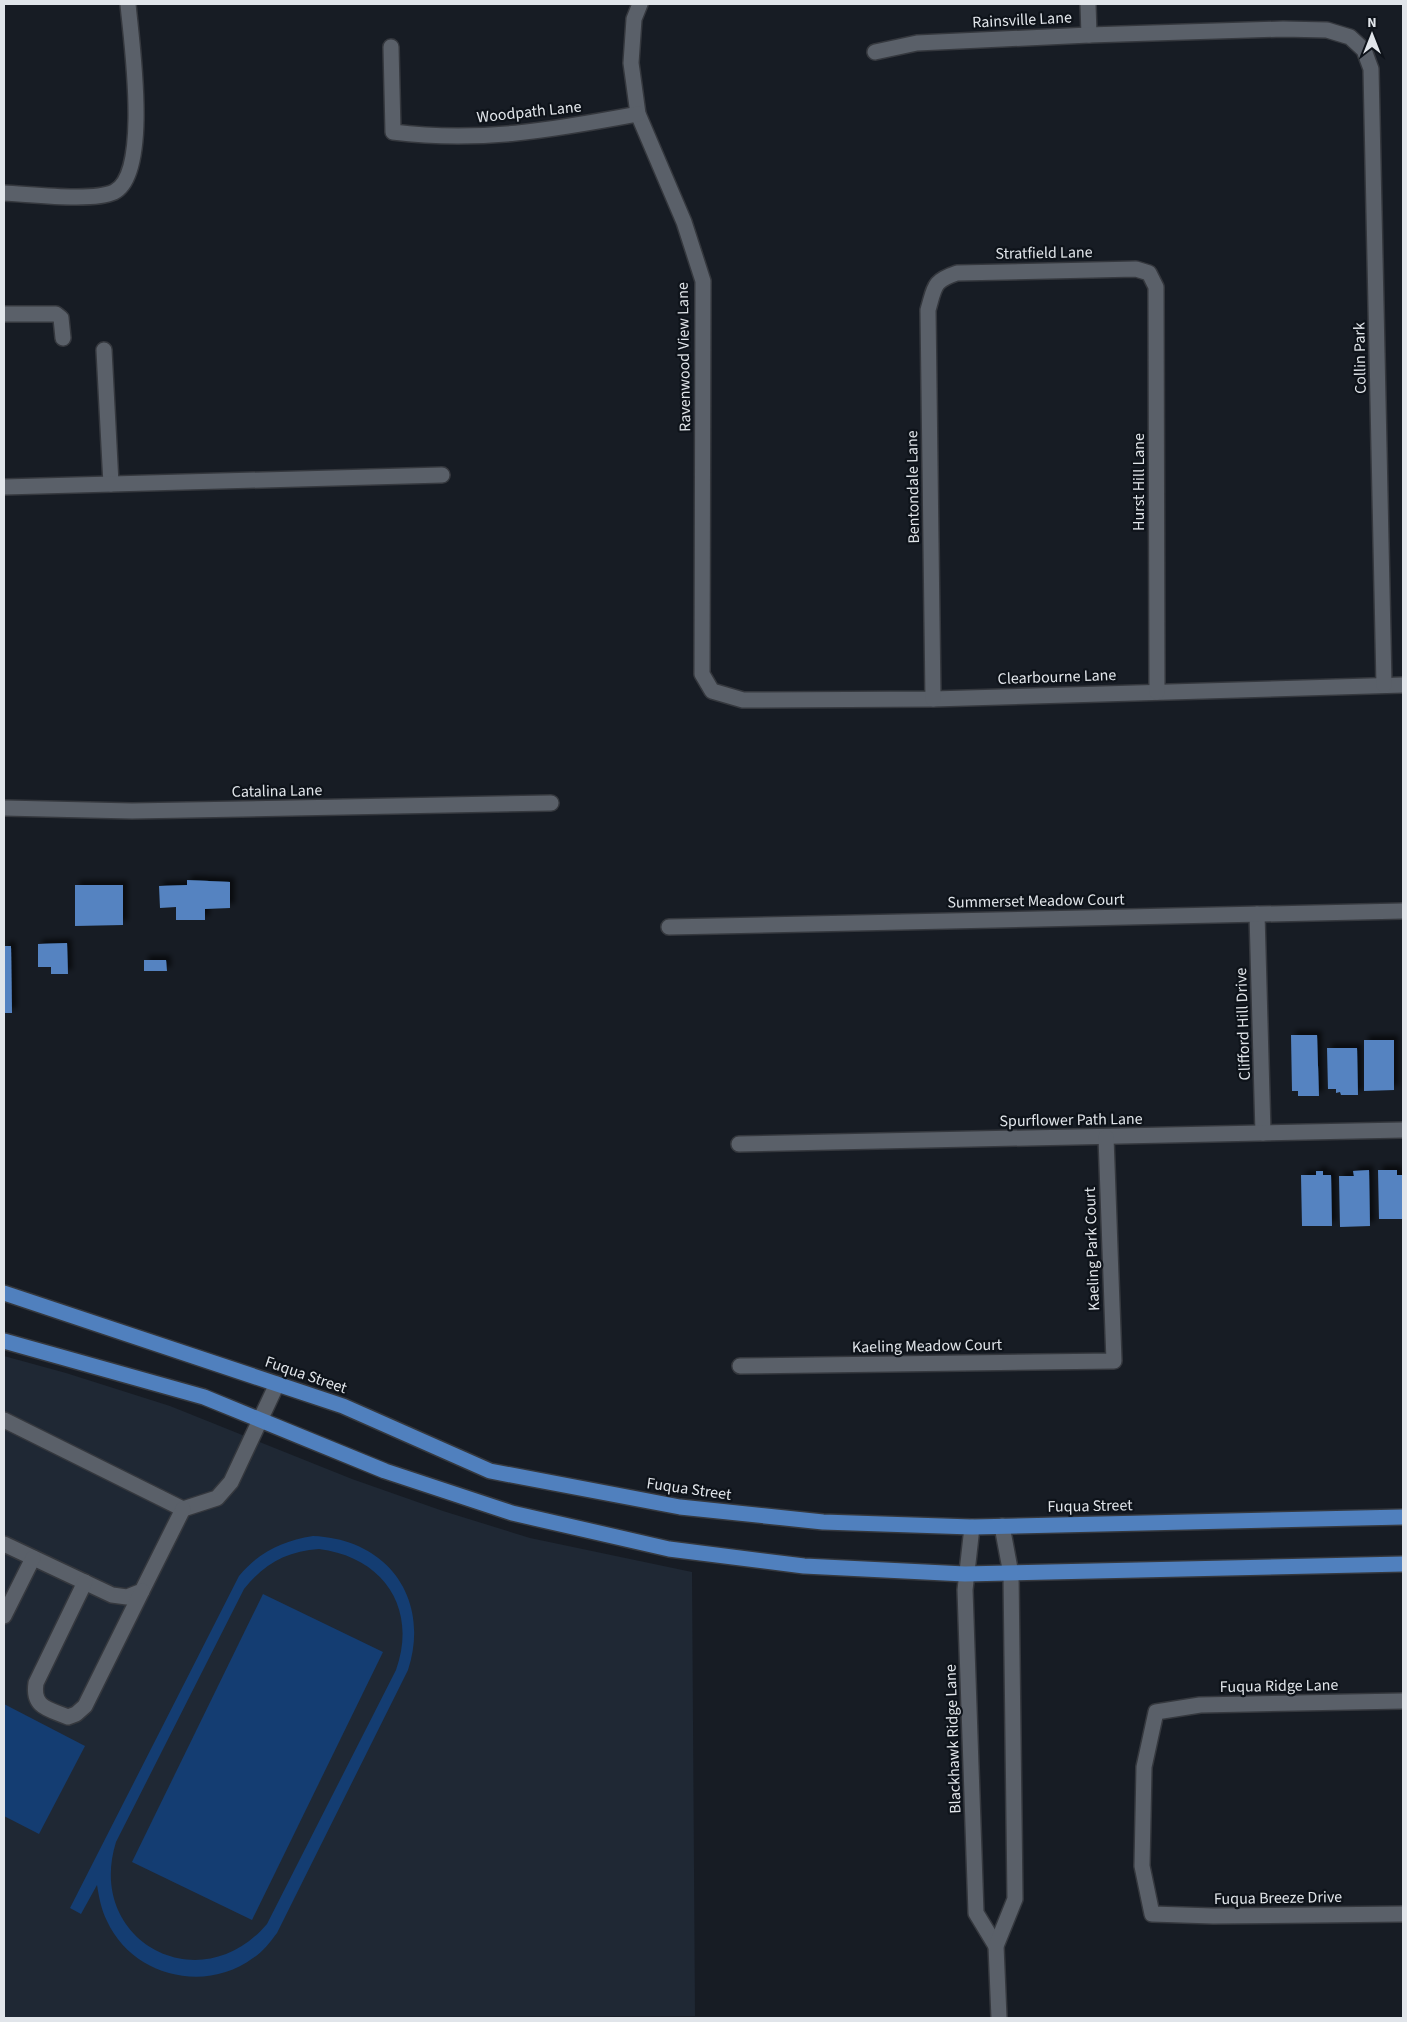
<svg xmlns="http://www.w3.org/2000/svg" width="1407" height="2022" font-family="'Source Sans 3',sans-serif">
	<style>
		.built { fill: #1f2834 }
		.green { fill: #143d72; fill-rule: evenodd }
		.building { fill: #5483c1; filter: url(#shadow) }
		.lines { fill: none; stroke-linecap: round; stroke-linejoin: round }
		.minor-casing { stroke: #35383e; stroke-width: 18 }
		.major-casing { stroke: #35383e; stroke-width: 18 }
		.minor { stroke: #5a6069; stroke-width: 15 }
		.major { stroke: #5080be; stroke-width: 15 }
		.labels { text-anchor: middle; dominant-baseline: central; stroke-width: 4.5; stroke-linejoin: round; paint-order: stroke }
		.street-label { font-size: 16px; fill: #e1e5ea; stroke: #0e131a }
	</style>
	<defs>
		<filter id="shadow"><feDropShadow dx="4.5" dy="-4.5" stdDeviation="2.5" flood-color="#0009"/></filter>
	</defs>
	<rect width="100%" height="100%" fill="#171c24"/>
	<polygon class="built" points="4,1356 66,1373 170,1406 352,1479 443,1511 530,1538 692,1572 695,2016 4,2018"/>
	<g class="green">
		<path d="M 313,1536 C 388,1539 431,1599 408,1670 L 277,1933 C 270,1942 263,1952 253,1958 C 205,1994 132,1976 107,1921 C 101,1909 99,1897 97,1885 L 81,1914 L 70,1908 L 239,1576 C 259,1552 282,1541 313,1536 ZM 319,1549 C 383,1557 418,1608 396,1670 L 267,1924 C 200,2003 85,1941 116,1842 L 244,1589 C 264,1564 287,1551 319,1549 Z"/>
		<polygon points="263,1594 383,1652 252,1920 132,1862"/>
		<polygon points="4,1704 85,1746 39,1834 4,1816"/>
	</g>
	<g class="building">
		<polygon points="187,880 230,882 230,908 205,909 205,920 176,920 176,907 160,908 159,886 187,885"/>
		<polygon points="75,885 123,885 123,925 75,926"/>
		<polygon points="67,943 68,974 51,974 51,967 38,967 38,944"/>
		<polygon points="4,946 11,946 12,1013 4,1013"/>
		<polygon points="144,960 166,960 167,971 144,971"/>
		<polygon points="1291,1035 1317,1035 1319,1096 1298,1096 1298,1091 1292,1091"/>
		<polygon points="1364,1040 1394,1040 1394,1090 1364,1091"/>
		<polygon points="1327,1048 1357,1048 1358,1095 1341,1095 1340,1092 1336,1093 1336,1089 1328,1089"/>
		<polygon points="1369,1170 1370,1226 1340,1227 1339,1176 1354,1176 1353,1171"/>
		<polygon points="1378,1170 1397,1170 1397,1175 1403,1175 1403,1219 1379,1219"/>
		<polygon points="1316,1171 1323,1171 1323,1175 1331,1175 1332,1226 1302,1226 1301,1175 1316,1175"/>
	</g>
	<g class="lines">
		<g class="minor-casing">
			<g id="minor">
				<polyline points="640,4 634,19 631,63 638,114 684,222 703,281 702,674 712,691 743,700 933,699 1403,685"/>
				<polyline points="1088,4 1089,35"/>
				<path d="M 391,47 L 393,132 C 480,143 552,130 638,114"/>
				<polyline points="875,52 917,43 1089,35 1283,29 1327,30 1350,37 1364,50 1371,69 1384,685"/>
				<path d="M 4,193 C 30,194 93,202 114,192 C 151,174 131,39 128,4"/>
				<polyline points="4,314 56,314 61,318 63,338"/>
				<polyline points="104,350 111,484"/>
				<polyline points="4,487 442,475"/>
				<path d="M 933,699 L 928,310 C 935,286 933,281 957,273 L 1136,269 L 1149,273 L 1156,287 L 1157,692"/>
				<polyline points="4,808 132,811 551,803"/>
				<polyline points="1257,914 1263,1133"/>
				<polyline points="669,927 1403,911"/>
				<polyline points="739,1144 1403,1130"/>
				<polyline points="740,1366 1114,1361 1106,1137"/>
				<polyline points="4,1420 183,1509 217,1498 231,1482 277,1384"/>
				<polyline points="972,1527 965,1590 976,1913 996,1946"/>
				<polyline points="4,1544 112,1595 127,1597 142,1591 183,1509"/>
				<path d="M 85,1582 L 36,1683 C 32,1708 49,1709 68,1717 L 76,1714 L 85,1706 L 142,1591"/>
				<polyline points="4,1616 33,1558"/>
				<polyline points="1403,1701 1200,1705 1156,1712 1144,1767 1142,1866 1152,1914 1213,1916 1403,1914"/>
				<polyline points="999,2018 996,1946 1015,1899 1011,1574 1002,1526"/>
			</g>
		</g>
		<g class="major-casing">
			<g id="major">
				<polyline points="4,1293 343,1406 490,1471 680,1507 823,1522 972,1527 1403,1517"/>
				<polyline points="4,1341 204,1397 385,1471 512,1513 669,1549 804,1566 965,1574 1403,1564"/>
			</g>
		</g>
		<use href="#minor" class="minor"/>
		<use href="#major" class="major"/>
	</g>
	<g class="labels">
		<g class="street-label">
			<text transform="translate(1022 20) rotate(-3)">Rainsville Lane</text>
			<text transform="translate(529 112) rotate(-6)">Woodpath Lane</text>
			<text transform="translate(1044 253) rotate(-1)">Stratfield Lane</text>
			<text transform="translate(684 357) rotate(-91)">Ravenwood View Lane</text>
			<text transform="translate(1360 358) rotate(-91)">Collin Park</text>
			<text transform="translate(1139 482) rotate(-90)">Hurst Hill Lane</text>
			<text transform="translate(913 487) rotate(-91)">Bentondale Lane</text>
			<text transform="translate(1057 677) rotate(-2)">Clearbourne Lane</text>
			<text transform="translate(277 791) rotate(-1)">Catalina Lane</text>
			<text transform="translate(1036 901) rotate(-1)">Summerset Meadow Court</text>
			<text transform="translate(1243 1024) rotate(-92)">Clifford Hill Drive</text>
			<text transform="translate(1071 1120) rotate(-1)">Spurflower Path Lane</text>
			<text transform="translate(1092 1249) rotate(-92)">Kaeling Park Court</text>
			<text transform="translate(927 1346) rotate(-1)">Kaeling Meadow Court</text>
			<text transform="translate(306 1375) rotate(19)">Fuqua Street</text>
			<text transform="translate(689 1489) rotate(8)">Fuqua Street</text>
			<text transform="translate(1090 1506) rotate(-1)">Fuqua Street</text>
			<text transform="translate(1279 1686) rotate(-1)">Fuqua Ridge Lane</text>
			<text transform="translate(953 1739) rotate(-92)">Blackhawk Ridge Lane</text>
			<text transform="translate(1278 1898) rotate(-1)">Fuqua Breeze Drive</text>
		</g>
	</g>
	<rect width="1407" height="2022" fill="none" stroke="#e1e5ea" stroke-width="10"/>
	<g transform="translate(1372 35)" stroke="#0e131a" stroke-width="4" paint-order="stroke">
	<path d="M0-4L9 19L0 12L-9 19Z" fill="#e1e5ea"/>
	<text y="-8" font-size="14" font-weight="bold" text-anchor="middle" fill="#e1e5ea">N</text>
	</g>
</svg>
